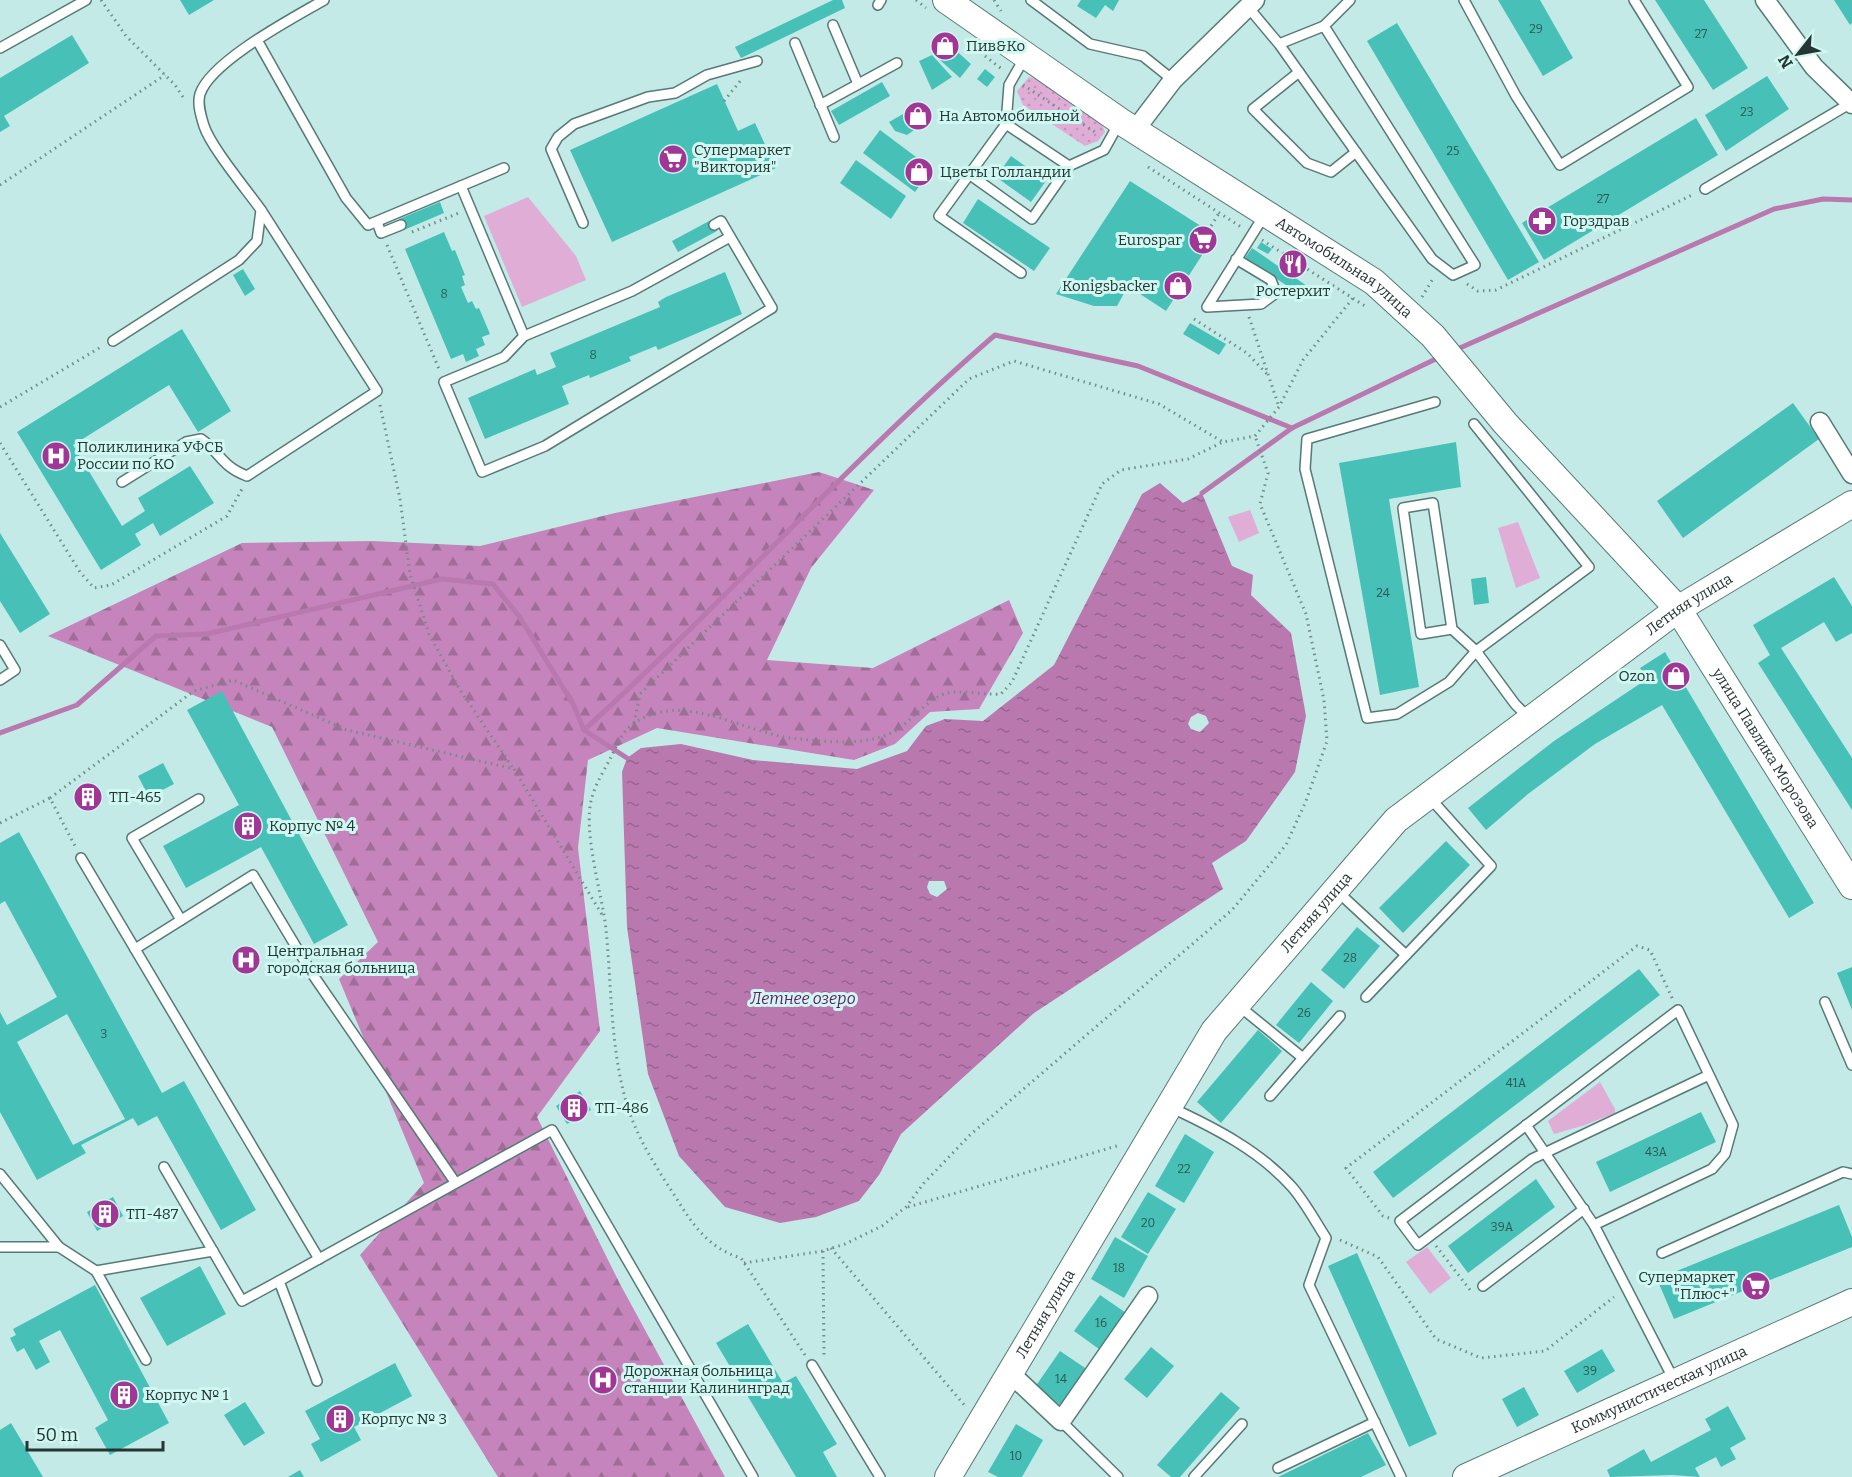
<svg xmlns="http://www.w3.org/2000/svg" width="1852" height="1477" font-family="Bitter,serif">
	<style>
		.grass { fill: url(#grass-dots) }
		.forest { fill: url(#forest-firs) }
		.park { fill: #e0add7 }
		.water { fill: url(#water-ripples); fill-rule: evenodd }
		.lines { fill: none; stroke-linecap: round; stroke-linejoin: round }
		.stream { stroke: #b979af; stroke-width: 5 }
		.building { fill: #47c1b8; fill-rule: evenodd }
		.lane-casing { stroke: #567a76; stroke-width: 12 }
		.street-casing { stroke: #567a76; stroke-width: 21 }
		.secondary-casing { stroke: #567a76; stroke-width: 28 }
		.path { stroke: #728d8a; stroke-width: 3; stroke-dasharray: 1.5 4.5; stroke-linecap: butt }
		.lane { stroke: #fff; stroke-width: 9 }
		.street { stroke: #fff; stroke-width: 18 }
		.secondary { stroke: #fff; stroke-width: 26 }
		.labels { text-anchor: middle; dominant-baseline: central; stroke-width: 6; stroke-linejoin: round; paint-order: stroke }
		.number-label { font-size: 12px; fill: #2e5854 }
		.poi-label { font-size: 15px; fill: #253533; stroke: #d0f8f3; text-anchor: start }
		.street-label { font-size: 15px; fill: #253533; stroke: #d0f8f3 }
		.water-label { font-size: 16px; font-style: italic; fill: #681a60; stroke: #d0f8f3 }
	</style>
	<defs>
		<pattern id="grass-dots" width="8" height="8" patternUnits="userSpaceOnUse" patternTransform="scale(1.5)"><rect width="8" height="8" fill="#e0add7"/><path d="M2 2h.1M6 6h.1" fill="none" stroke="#c095b9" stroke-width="1.8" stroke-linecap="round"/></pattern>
		<pattern id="forest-firs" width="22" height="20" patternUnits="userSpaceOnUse" patternTransform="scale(1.5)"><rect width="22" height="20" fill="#c584bb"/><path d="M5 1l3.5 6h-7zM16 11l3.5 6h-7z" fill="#a06d99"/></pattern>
		<pattern id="water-ripples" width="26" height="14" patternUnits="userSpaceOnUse" patternTransform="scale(1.5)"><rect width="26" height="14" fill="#b979af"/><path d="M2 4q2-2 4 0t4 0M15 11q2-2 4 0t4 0" fill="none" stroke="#96648f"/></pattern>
	</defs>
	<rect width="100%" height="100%" fill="#c3eae6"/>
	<polygon class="grass" points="1029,77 1037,79 1100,119 1105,132 1098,141 1085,146 1023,105 1017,91"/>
	<polygon class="forest" points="819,472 874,490 811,568 767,660 873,668 1009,600 1023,633 979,709 930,712 895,744 854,760 657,728 588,760 578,848 600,1031 537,1117 620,1284 725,1477 498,1477 360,1255 424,1183 339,979 378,942 272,727 48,636 242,543 372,541 480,546 615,513"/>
	<g class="park">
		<polygon points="528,197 576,256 586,280 522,307 484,216"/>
		<polygon points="1250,510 1259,533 1239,542 1228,517"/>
		<polygon points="1518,522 1540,578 1516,588 1498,528"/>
		<polygon points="1600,1082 1615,1109 1615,1113 1585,1125 1554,1134 1548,1121"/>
		<polygon points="1427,1247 1451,1278 1430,1294 1406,1262"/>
	</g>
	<path class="water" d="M 1160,483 L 1183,503 L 1202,493 L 1232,566 L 1253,575 L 1251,595 L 1291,633 L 1306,716 L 1295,772 L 1246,841 L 1212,863 L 1223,889 L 1034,1013 L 901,1134 L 879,1175 L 859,1201 L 816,1217 L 780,1223 L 725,1207 L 679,1156 L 648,1074 L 627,927 L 622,772 L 627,758 L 641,748 L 681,744 L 753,760 L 857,769 L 907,751 L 926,726 L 945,719 L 983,721 L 1054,665 L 1142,494 ZM 1198,713 L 1206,716 L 1209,723 L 1200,732 L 1191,729 L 1188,724 L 1191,717 ZM 929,881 L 944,881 L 947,889 L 937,897 L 930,894 L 927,887 Z"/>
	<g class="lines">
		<g class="stream">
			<polyline points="1453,351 1774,209 1823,199 1852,200"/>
			<polyline points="1202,493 1292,428 1442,356"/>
			<path d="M 584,730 C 725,602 851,459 995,335 L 1138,366 L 1292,428"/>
			<polyline points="0,733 77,705 156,636 207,634 442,579 493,584 519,616 573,704 584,730 627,758"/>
		</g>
	</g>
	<g class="building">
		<polygon points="180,0 214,0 189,15"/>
		<polygon points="833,0 842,0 845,8 741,58 735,47"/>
		<polygon points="1081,0 1119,0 1113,11 1105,5 1096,18 1077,6"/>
		<polygon points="1498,0 1540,0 1573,58 1543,76"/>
		<polygon points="1655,0 1704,0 1748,68 1713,90"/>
		<polygon points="1834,0 1852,0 1852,23 1850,25"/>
		<polygon points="1397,23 1539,262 1508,280 1367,41"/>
		<polygon points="72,35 89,63 4,116 10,126 0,132 0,78"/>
		<polygon points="943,39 971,64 960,78 931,52"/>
		<polygon points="932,55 952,77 932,90 919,61"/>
		<polygon points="985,69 995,77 987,87 977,79"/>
		<polygon points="1767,76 1789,109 1726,151 1705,115"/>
		<polygon points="882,82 890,96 839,125 831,111"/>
		<polygon points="717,84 738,131 755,123 776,168 612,242 570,150"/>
		<polygon points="924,102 933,117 907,135 895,131 889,122"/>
		<polygon points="1696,118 1718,155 1544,260 1522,223"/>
		<polygon points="880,130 932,169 915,192 863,153"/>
		<polygon points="1011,156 1046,181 1031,202 996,177"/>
		<polygon points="856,160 906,196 891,219 840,183"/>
		<polygon points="1130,181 1215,235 1166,311 1128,286 1117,306 1094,306 1056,294"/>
		<polygon points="978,199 1050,248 1034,271 963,223"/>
		<polygon points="440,202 444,213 404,230 399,219"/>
		<polygon points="711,220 717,231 678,252 672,241"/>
		<polygon points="444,232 452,251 455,250 465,275 462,276 465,285 461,287 468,303 472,301 476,309 479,308 490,334 482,337 485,345 476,349 479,356 466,362 463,354 451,359 405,249"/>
		<polygon points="1261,242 1272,249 1268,254 1257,248"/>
		<polygon points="1252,248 1310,288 1304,297 1245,258"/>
		<polygon points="1291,261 1301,267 1297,272 1288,265"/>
		<polygon points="243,269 255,289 245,296 233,275"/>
		<polygon points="725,272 742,314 658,350 656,346 629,357 631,361 590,378 589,375 562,386 569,404 485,439 468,398 535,369 537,375 556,367 550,353 660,307 658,302 666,297"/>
		<polygon points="1190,323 1226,344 1219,355 1183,334"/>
		<polygon points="182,329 231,411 198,432 169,385 73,445 122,526 145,511 138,498 190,466 214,503 160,536 153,523 135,534 141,545 101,570 17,432"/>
		<polygon points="1793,403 1819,439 1683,538 1657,501"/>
		<polygon points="1456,442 1461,487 1389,499 1419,687 1380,695 1339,463"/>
		<polygon points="0,533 50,614 20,633 0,601"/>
		<polygon points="1486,577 1489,603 1474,605 1471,579"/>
		<polygon points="1834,577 1852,606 1852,633 1836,642 1824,622 1781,648 1852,758 1852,810 1758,663 1770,655 1753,625"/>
		<polygon points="1665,652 1814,903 1789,918 1662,705 1595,744 1528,794 1486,830 1468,808 1554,741 1647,679 1640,668"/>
		<polygon points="222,691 348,925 314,944 261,847 186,888 163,846 239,805 187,710"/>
		<polygon points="163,763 174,784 149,797 138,776"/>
		<polygon points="93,782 103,800 83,811 74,793"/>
		<path d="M 19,832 L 162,1093 L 184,1081 L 256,1210 L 221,1230 L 157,1116 L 138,1126 L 133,1118 L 81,1145 L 86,1153 L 37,1180 L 0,1112 L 0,1012 L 7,1025 L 57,997 L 5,901 L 0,904 L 0,843 ZM 67,1014 L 125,1119 L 73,1145 L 17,1042 Z"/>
		<polygon points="1446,841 1470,865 1403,933 1379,908"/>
		<polygon points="1357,927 1380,946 1344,989 1321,970"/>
		<polygon points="1852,967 1852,1010 1837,973"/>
		<polygon points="1639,969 1660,995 1393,1198 1373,1172"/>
		<polygon points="1311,982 1333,1001 1299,1043 1276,1025"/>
		<polygon points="1258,1030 1282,1051 1221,1123 1197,1102"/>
		<polygon points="580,1091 591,1110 567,1124 556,1106"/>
		<polygon points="1701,1112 1716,1142 1610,1192 1596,1162"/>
		<polygon points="1185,1134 1214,1152 1184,1203 1155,1186"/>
		<polygon points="1536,1179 1555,1207 1468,1273 1448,1246"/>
		<polygon points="1148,1192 1176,1209 1148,1254 1121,1237"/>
		<polygon points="113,1197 123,1216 97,1231 87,1212"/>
		<polygon points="1839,1205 1852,1237 1852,1247 1674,1319 1657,1279"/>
		<polygon points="1115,1237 1148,1256 1124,1298 1091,1279"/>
		<polygon points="1357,1253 1437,1434 1409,1447 1328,1266"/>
		<polygon points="200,1266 226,1314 167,1346 140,1298"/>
		<polygon points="95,1285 169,1423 110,1455 95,1428 108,1420 60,1330 39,1341 50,1362 36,1370 24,1348 17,1352 10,1338 16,1335 13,1329"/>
		<polygon points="1100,1295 1129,1315 1103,1352 1074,1331"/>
		<polygon points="748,1324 783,1383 796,1376 837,1444 823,1452 837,1477 796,1477 716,1343"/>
		<polygon points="1151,1347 1174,1366 1147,1398 1124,1379"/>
		<polygon points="1602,1349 1615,1371 1577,1393 1564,1371"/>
		<polygon points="1060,1351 1088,1370 1063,1407 1035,1387"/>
		<polygon points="395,1363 412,1396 354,1427 361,1440 321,1462 311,1444 320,1439 305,1411"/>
		<polygon points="1524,1387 1539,1415 1517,1427 1502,1399"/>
		<polygon points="1221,1392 1240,1408 1180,1477 1171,1477 1157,1465"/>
		<polygon points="245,1402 265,1433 244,1446 224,1415"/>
		<polygon points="1728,1406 1746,1439 1730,1448 1736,1459 1721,1467 1716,1457 1695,1468 1700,1477 1672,1475 1610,1477 1607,1470 1644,1449 1651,1462 1711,1430 1705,1419"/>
		<polygon points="11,1423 43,1477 0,1477 0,1430"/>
		<polygon points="1016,1424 1043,1440 1022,1477 998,1477 988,1472"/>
		<polygon points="1368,1433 1386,1465 1361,1477 1278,1477"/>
		<polygon points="300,1470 304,1477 288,1477"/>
	</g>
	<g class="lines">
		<g class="lane-casing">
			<g id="lane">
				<polyline points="1031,0 1090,44 1143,56 1173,80"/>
				<polyline points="1464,0 1516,96 1560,165 1688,87 1634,0"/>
				<polyline points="878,5 881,0"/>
				<polyline points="1248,7 1279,44 1324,26 1475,265 1453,275 1432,259 1279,44"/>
				<polyline points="833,25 858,84"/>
				<polyline points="1324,26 1350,0"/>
				<polyline points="257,40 346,198 368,225 504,168"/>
				<polyline points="795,43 834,137"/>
				<polyline points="0,48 86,0"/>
				<polyline points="1025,57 1009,85 1006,124 1069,166 1104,150 1119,123"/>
				<polyline points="1299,72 1253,109 1307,163 1331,172 1356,152"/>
				<polyline points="820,105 897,63"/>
				<polyline points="1006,124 939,216 1021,273"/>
				<polyline points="969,174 1032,219 1069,166"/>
				<polyline points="461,186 524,336"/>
				<polyline points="1705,189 1851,103"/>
				<polyline points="377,222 381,233 401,225"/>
				<polyline points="583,223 551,149 558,137 574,124 648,97 675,93 707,75 757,61"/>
				<polyline points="714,225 721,221 772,308 545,446 482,472 444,382 504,357 524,336 632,291 730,237"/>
				<polyline points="1236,259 1271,280 1276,293 1261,304 1207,307 1265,214"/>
				<path d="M 113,341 L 239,260 L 257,241 L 261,210 C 246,189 211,147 204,126 C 201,116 197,104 200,94 C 211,61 293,18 324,0"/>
				<polyline points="1435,402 1307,439 1305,469 1367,718 1397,714 1449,682 1476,651 1515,704 1529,718"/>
				<path d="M 122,482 L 186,442 L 201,439 C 221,453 221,466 247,476 L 377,391 L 261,210"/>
				<polyline points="1452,629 1433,503 1403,508 1421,634 1452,629 1476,651 1589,567 1474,424"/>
				<polyline points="0,645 15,670 0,680"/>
				<polyline points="81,858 319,1259"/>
				<polyline points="1338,892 1406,955"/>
				<polyline points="181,920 132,838 199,799"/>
				<polyline points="135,949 253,875 313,975 455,1182"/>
				<polyline points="1366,997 1491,866 1430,798"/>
				<polyline points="1825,1002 1852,1065"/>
				<polyline points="1239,1006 1303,1058 1340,1016"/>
				<polyline points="1270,1096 1303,1058"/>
				<path d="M 1172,1108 C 1215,1128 1260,1151 1292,1187 C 1305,1202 1315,1221 1326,1238 L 1309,1285 L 1401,1477"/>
				<polyline points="1526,1125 1594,1225 1675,1382"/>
				<polyline points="164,1167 242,1301 279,1281"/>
				<polyline points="0,1174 59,1247 96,1271 146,1360"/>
				<polyline points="1594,1225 1712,1169 1725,1154 1733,1125 1678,1010 1400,1221 1418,1245 1532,1159 1709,1075"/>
				<polyline points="0,1247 59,1247"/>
				<polyline points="1662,1253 1843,1172 1852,1174"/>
				<polyline points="96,1271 213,1251"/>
				<polyline points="1483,1286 1584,1209"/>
				<polyline points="812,1365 880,1477"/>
				<polyline points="317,1381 279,1281 552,1130 753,1477"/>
				<polyline points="1061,1421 1118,1477"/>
				<polyline points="1278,1468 1375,1422"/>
				<polyline points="1194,1477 1242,1424"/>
			</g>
		</g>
		<g class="street-casing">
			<g id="street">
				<polyline points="1765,0 1814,67 1852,104"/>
				<polyline points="1135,130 1173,80 1255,0"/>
				<polyline points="1820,422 1852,474"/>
				<polyline points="1010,1373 1061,1421 1148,1296"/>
			</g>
		</g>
		<g class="secondary-casing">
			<g id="secondary">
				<path id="s1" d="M 946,0 L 1120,121 L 1374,282 L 1433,336 L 1505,423 L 1678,609 L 1852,886"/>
				<path id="s2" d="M 948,1477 L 1214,1031 L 1396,820 L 1678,609 L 1852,504"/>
				<path id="s3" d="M 1466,1477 L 1852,1302"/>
			</g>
		</g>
		<g class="path">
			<polyline points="101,0 126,36 175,85 185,100"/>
			<polyline points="916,0 926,8"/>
			<polyline points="994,0 1001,11"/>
			<polyline points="985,56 1003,70"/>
			<polyline points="1023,85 1095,132"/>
			<polyline points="724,101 741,80"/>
			<polyline points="1148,167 1241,227"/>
			<polyline points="0,185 165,75"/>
			<polyline points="1208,231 1219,213"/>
			<polyline points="412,232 459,213"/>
			<polyline points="1262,240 1368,308"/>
			<polyline points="387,245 439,369"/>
			<polyline points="1467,284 1478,291 1496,290 1694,194"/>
			<polyline points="1422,297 1434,277"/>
			<polyline points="1249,317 1279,407"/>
			<polyline points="1194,319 1247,353 1267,374"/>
			<polyline points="380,405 400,499 410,574 429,634 460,690 513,768"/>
			<polyline points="0,407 101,347"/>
			<polyline points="0,443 80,572 94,588 111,585 227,516 242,489"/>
			<polyline points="634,723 640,694 969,379 1014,361 1159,404 1223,442"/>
			<polyline points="50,798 194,691 233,680 347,730 514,769 604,918"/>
			<polyline points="0,823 50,798 76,848"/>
			<polyline points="908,1207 1120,1145"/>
			<polyline points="1389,1218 1383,1216 1346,1168 1637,946 1650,950 1673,1000"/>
			<polyline points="1340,1240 1378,1257 1436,1339 1481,1358 1545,1351 1614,1297"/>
			<polyline points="1436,1246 1470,1290"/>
			<polyline points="831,1248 966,1407"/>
			<polyline points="823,1251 824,1357"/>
			<polyline points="744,1263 823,1251 845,1244 882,1226 906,1207 924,1183 970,1135 1232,910 1286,845 1306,801 1327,741 1324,700 1306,614 1260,504 1268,473 1255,436"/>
			<path d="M 805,1355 L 741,1258 C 708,1248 692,1224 675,1196 C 659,1172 642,1145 632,1119 C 610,1062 612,989 606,929 C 602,893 582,830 592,797 C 596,783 605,769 611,757 C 617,745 622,732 633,724 C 683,688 745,735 799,739 C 830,742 872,747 900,728 C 915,716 928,699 947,693 C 959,690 988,695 1001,694 L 1012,682 L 1102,484 L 1121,470 L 1188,459 L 1223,442 L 1255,436 L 1279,407 L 1303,360 L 1353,298"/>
		</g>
		<use href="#lane" class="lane"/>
		<use href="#street" class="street"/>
		<use href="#secondary" class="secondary"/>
	</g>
	<defs>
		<g id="shop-disc" transform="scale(1.5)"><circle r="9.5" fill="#a23696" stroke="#d0f8f3"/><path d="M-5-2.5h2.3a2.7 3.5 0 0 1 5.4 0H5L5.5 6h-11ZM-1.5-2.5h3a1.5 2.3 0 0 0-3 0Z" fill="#fff"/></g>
		<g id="supermarket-disc" transform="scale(1.5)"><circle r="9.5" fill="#a23696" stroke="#d0f8f3"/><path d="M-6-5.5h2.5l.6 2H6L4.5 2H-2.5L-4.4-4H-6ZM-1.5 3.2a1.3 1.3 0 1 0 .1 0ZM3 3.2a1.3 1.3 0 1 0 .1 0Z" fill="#fff"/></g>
		<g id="pharmacy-disc" transform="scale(1.5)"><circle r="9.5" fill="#a23696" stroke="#d0f8f3"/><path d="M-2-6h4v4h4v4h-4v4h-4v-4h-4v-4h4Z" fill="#fff"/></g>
		<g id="restaurant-disc" transform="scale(1.5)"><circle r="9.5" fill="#a23696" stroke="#d0f8f3"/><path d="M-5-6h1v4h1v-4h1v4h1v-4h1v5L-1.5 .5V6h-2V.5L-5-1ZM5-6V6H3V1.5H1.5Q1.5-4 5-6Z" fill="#fff"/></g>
		<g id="hospital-disc" transform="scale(1.5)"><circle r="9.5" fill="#a23696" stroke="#d0f8f3"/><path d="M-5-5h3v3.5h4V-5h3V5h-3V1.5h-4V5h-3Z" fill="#fff"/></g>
		<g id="building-disc" transform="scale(1.5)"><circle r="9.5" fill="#a23696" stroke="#d0f8f3"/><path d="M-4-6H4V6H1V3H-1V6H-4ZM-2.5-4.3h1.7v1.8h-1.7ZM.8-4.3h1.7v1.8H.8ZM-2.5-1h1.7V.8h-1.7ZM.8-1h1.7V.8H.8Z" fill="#fff"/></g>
	</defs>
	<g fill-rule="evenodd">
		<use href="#shop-disc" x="945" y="46"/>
		<use href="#shop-disc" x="918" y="116"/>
		<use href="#supermarket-disc" x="673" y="159"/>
		<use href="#shop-disc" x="919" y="172"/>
		<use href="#pharmacy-disc" x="1542" y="221"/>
		<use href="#supermarket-disc" x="1203" y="240"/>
		<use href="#restaurant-disc" x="1293" y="264"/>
		<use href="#shop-disc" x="1178" y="286"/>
		<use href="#hospital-disc" x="56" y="456"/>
		<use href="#shop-disc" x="1676" y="676"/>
		<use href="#building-disc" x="88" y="797"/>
		<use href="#building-disc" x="248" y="826"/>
		<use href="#hospital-disc" x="246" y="960"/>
		<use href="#building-disc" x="574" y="1108"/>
		<use href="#building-disc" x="105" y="1214"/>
		<use href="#supermarket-disc" x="1756" y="1286"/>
		<use href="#hospital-disc" x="603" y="1380"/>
		<use href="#building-disc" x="124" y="1395"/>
		<use href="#building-disc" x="340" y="1419"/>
	</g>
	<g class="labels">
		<g class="number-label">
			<text x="1536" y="29">29</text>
			<text x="1701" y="34">27</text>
			<text x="1747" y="112">23</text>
			<text x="1453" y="151">25</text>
			<text x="1603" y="199">27</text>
			<text x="444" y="294">8</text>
			<text x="593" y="355">8</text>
			<text x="1383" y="593">24</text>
			<text x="1350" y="958">28</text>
			<text x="1304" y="1013">26</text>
			<text x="104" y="1034">3</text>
			<text x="1516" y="1083">41А</text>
			<text x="1656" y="1152">43А</text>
			<text x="1184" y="1169">22</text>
			<text x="1148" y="1223">20</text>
			<text x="1502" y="1227">39А</text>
			<text x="1119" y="1268">18</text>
			<text x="1101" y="1323">16</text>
			<text x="1590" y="1371">39</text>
			<text x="1061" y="1379">14</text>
			<text x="1016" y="1456">10</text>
		</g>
		<g class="poi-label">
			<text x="966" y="46">Пив&amp;Ко</text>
			<text x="939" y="116">На Автомобильной</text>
			<text x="694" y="150">Супермаркет<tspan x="694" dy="17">"Виктория"</tspan></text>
			<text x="940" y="172">Цветы Голландии</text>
			<text x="1563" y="221">Горздрав</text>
			<text x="1182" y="240" text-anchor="end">Eurospar</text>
			<text x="1157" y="286" text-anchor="end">Konigsbacker</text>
			<text x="1293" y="291" text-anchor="middle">Ростерхит</text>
			<text x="77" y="447">Поликлиника УФСБ<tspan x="77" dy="17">России по КО</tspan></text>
			<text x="1655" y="676" text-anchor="end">Ozon</text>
			<text x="109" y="797">ТП-465</text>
			<text x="269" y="826">Корпус № 4</text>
			<text x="267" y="951">Центральная<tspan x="267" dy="17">городская больница</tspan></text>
			<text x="595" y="1108">ТП-486</text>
			<text x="126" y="1214">ТП-487</text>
			<text x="1735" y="1277" text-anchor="end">Супермаркет<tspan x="1735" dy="17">"Плюс+"</tspan></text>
			<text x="624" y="1371">Дорожная больница<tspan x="624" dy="17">станции Калининград</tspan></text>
			<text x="145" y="1395">Корпус № 1</text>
			<text x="361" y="1419">Корпус № 3</text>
		</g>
		<g class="street-label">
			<text stroke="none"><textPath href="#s1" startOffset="480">Автомобильная улица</textPath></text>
			<text stroke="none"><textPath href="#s2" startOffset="1162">Летняя улица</textPath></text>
			<text stroke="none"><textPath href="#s1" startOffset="1124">улица Павлика Морозова</textPath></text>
			<text stroke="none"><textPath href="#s2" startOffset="676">Летняя улица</textPath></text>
			<text stroke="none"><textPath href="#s2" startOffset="190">Летняя улица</textPath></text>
			<text stroke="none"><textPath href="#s3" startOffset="212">Коммунистическая улица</textPath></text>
		</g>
		<g class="water-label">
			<text x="803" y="998">Летнее озеро</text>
		</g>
	</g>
	<g transform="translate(1798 54) rotate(239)" stroke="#d0f8f3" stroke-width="4.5" paint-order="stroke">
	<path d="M0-4.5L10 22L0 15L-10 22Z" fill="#253533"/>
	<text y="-9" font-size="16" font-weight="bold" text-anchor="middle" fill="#253533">N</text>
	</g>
	<path d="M27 1441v9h136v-9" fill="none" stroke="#253533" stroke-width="3"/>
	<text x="36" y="1441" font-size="18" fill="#253533" stroke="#d0f8f3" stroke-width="4.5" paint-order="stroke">50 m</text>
</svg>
